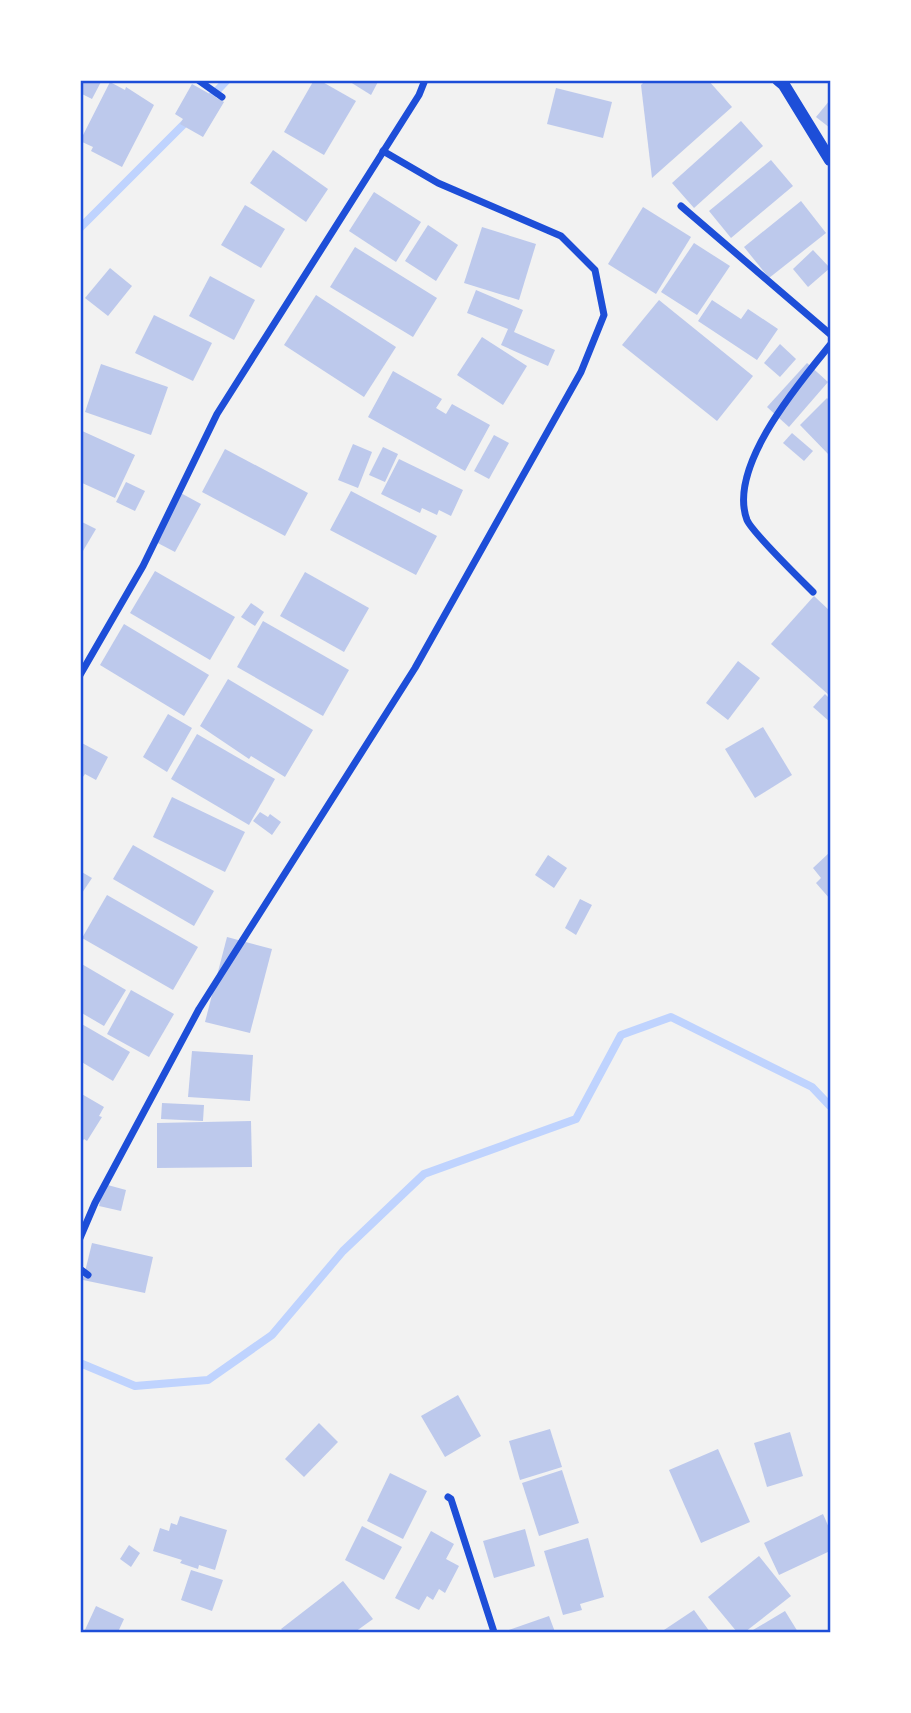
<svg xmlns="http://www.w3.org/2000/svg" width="911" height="1713" font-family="'Sofia Sans Condensed',sans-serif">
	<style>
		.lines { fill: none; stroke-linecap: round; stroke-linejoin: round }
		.stream { stroke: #bfd3fe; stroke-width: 8 }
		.building { fill: #bdc9ec }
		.minor { stroke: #1d4ed8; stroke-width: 7 }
		.tertiary { stroke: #1d4ed8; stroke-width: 12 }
		.neatline { fill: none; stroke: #1d4ed8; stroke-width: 2.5 }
	</style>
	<rect width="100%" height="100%" fill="#f2f2f2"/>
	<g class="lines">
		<g class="stream">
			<polyline points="212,96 227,80"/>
			<polyline points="80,228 188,120"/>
			<polyline points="80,1363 135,1386 208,1380 272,1335 343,1251 424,1174 576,1119 621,1035 671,1017 812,1087 830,1106"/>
		</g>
	</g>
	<g class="building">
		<polygon points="80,80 102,80 92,99 80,93"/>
		<polygon points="314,80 319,80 356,101 324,155 284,132"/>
		<polygon points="347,80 379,80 371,95"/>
		<polygon points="646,80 708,80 732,107 652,178 641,85"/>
		<polygon points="110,82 125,90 126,87 154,105 122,167 91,151 93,147 80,141"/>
		<polygon points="192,84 224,102 203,137 180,124 183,119 175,114"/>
		<polygon points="556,88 612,102 603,138 547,124"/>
		<polygon points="830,100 830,128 816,117"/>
		<polygon points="741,121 763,146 694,208 672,183"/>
		<polygon points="273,150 328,189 306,222 250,183"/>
		<polygon points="771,160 793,186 731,238 709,211"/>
		<polygon points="374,192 421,222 396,262 349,231"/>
		<polygon points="801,201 826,233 769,278 744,247"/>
		<polygon points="245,205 285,229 261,268 221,245"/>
		<polygon points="643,207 691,237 656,294 608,264"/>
		<polygon points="428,225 458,245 436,281 405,261"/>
		<polygon points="482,227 536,244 519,300 464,283"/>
		<polygon points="694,243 730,266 697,315 661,292"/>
		<polygon points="355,247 437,298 413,337 330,287"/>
		<polygon points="813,250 830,268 808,287 793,269"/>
		<polygon points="110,268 132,286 108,316 85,298"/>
		<polygon points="210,276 255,300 234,340 189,316"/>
		<polygon points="476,290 523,310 514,332 555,350 548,366 501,345 508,329 467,313"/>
		<polygon points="316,295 396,347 364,397 284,345"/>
		<polygon points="659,300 753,376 717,421 622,345"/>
		<polygon points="712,300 741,319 748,309 778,329 757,360 698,321"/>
		<polygon points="154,315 212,343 193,381 135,353"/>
		<polygon points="482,337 527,366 503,405 457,375"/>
		<polygon points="780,344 796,359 780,377 764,363"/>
		<polygon points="807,363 828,382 789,427 767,407"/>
		<polygon points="101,364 168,387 151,435 85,412"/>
		<polygon points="393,371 442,399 436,408 446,414 452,404 490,425 465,471 368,417"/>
		<polygon points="827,398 830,401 830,456 800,425"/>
		<polygon points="80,430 135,455 115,498 80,482"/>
		<polygon points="792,433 813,451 804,461 783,443"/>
		<polygon points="494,435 509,443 489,479 474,471"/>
		<polygon points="353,444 372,452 358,488 338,480"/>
		<polygon points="383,447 398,454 385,482 369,475"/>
		<polygon points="225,449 308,493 285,536 202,492"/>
		<polygon points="399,459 463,490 451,516 439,510 437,515 422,508 420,513 381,494"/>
		<polygon points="126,482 145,491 135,511 116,502"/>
		<polygon points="177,491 201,504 175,552 152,540"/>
		<polygon points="351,491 437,536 416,575 330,530"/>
		<polygon points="80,521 96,529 80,556"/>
		<polygon points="155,571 235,617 210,660 130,613"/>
		<polygon points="305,572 369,608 344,652 280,616"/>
		<polygon points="814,596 830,611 830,696 771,644"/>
		<polygon points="251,603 264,612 255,626 241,617"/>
		<polygon points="263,621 349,670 323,716 237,667"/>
		<polygon points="124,624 209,675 184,716 100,665"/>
		<polygon points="738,661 760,678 728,720 706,703"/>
		<polygon points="228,679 313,730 285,777 251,756 249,759 200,726"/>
		<polygon points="825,694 830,699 830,722 813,707"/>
		<polygon points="168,714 192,728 167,772 143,757"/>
		<polygon points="763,727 792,775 755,798 725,749"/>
		<polygon points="197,734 275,779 249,825 171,779"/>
		<polygon points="80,742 108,757 96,780 85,774 80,781"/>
		<polygon points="172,797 245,832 225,872 153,837"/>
		<polygon points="260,812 268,817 270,814 281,822 272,835 253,821"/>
		<polygon points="133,845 214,891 194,926 113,879"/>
		<polygon points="830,852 830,899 816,883 821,878 813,868"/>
		<polygon points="548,855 567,868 554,888 535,875"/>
		<polygon points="80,871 92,878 80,896"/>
		<polygon points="107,895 198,947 173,990 82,938"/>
		<polygon points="580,899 592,905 576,935 565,928"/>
		<polygon points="227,937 272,949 250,1033 205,1022"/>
		<polygon points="80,963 126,990 104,1026 80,1012"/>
		<polygon points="131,990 174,1014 149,1057 107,1034"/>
		<polygon points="80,1023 130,1052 113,1081 80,1061"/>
		<polygon points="192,1051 253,1055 250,1101 188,1097"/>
		<polygon points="80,1093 104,1107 99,1116 102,1117 87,1141 84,1139 80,1145"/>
		<polygon points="162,1103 204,1105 203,1121 161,1119"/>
		<polygon points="251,1121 252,1167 157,1168 157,1123"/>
		<polygon points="104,1184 126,1190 121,1211 99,1206"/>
		<polygon points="92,1243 153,1257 145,1293 83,1280"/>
		<polygon points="458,1395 481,1436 445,1457 421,1416"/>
		<polygon points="319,1423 338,1442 304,1477 285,1459"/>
		<polygon points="550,1429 562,1467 520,1480 509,1441"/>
		<polygon points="790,1432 803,1476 767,1487 754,1443"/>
		<polygon points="718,1449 750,1522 701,1543 669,1470"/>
		<polygon points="562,1470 579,1523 539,1536 522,1483"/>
		<polygon points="390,1473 427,1491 403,1539 367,1521"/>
		<polygon points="823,1514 830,1530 830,1551 779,1575 764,1543"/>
		<polygon points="180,1516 227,1530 215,1570 199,1565 198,1569 180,1563 182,1560 153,1551 160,1528 169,1531 171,1523 177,1525"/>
		<polygon points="362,1526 402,1547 384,1580 345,1560"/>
		<polygon points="525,1529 535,1566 494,1578 483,1541"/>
		<polygon points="431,1531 454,1544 446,1559 459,1566 445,1593 439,1589 433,1600 427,1596 419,1610 395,1598"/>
		<polygon points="588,1538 604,1597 580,1604 582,1610 563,1615 544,1551"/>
		<polygon points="129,1545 140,1553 131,1567 120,1559"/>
		<polygon points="759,1556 791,1596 745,1632 737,1632 708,1597"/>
		<polygon points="191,1570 223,1580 212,1611 181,1600"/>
		<polygon points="343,1581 373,1619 355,1632 284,1632 281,1629"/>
		<polygon points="96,1606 124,1619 118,1632 84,1632"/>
		<polygon points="694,1610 710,1632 661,1632"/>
		<polygon points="785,1611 798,1632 754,1632 753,1630"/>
		<polygon points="549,1616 555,1632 503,1632"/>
	</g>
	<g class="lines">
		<g class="minor">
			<polyline points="198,80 222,97"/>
			<polyline points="681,206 830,334"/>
			<path d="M 813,592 C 800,579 752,532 747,520 C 727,467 799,383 830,345"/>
			<polyline points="80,675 143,566 217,414 419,95 425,80"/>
			<polyline points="80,1238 95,1203 199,1009 415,668 581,372 604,315 595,270 561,236 438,183 383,151"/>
			<polyline points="80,1269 88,1275"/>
			<polyline points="448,1497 451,1499 494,1632"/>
		</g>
		<polyline class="tertiary" points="778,80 784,85 830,160"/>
	</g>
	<rect width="911" height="1713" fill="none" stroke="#ffffff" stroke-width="164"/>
	<rect x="82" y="82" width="747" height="1549" class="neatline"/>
</svg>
